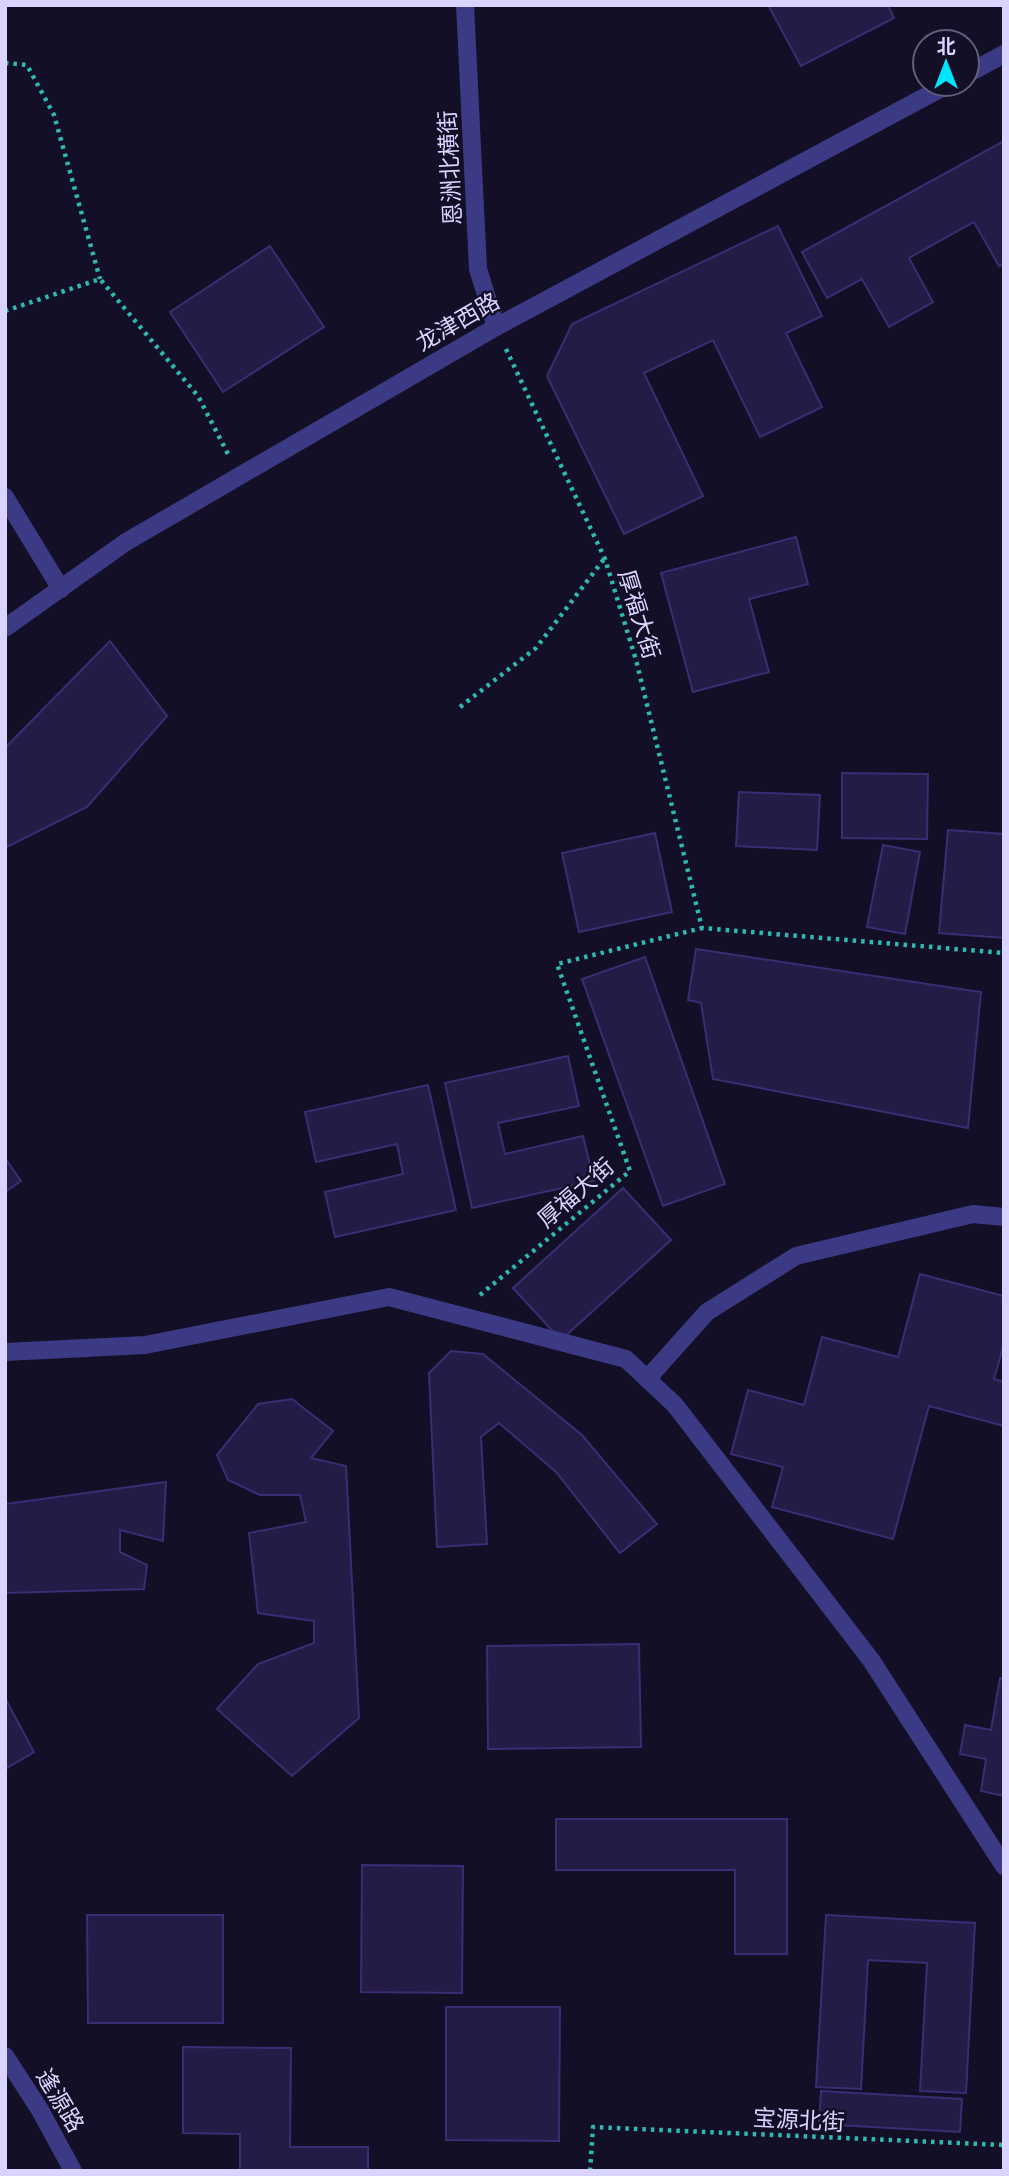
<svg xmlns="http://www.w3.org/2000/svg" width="1009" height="2176" font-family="'Open Sans','Noto Sans SC',sans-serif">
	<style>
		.building { fill: #241b47; stroke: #3b2d73; stroke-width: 2 }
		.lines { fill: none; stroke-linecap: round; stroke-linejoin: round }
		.path { stroke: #2fb8b0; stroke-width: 4.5; stroke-dasharray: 3.5 5; stroke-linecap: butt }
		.service { stroke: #3d3a85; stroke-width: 18 }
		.minor { stroke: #3d3a85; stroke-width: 18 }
		.tertiary { stroke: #3d3a85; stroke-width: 18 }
		.labels { text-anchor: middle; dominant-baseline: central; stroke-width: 5; stroke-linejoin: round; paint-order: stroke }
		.street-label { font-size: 23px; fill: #d9d4ff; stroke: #130f26 }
	</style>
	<rect width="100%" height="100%" fill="#130f26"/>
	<g class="building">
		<polygon points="768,5 888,5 894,18 801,66"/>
		<polygon points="1004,141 1004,264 999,266 974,222 909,258 933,302 889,327 862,279 827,298 802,252"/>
		<polygon points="778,226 822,316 786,333 822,407 760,437 713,340 644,373 703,496 624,534 547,376 572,324"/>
		<polygon points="270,246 324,327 223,392 170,312"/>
		<polygon points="796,537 808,584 749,599 769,672 693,692 661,573"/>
		<polygon points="110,641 167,716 87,807 5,848 5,748"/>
		<polygon points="842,773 928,774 927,839 842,838"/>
		<polygon points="739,792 820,795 817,850 736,846"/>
		<polygon points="948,830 1004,834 1004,938 939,933"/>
		<polygon points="655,833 672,912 579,932 562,853"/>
		<polygon points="883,845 920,852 905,934 867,927"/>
		<polygon points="696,949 981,992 968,1128 713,1079 701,1003 688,1000"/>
		<polygon points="645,957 725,1184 663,1206 582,979"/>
		<polygon points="568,1056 579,1106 498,1123 505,1154 583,1136 594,1181 472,1208 445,1083"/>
		<polygon points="428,1085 456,1210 335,1237 325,1192 403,1174 397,1144 316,1162 305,1112"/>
		<polygon points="5,1158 21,1181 5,1192"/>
		<polygon points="623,1188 671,1240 561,1340 513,1288"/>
		<polygon points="920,1274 1004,1296 1004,1344 994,1379 1004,1382 1004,1426 929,1406 893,1539 772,1507 783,1467 731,1454 748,1390 804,1405 822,1337 898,1357"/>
		<polygon points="451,1351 483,1354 582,1435 657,1524 620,1553 556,1472 499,1423 481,1437 487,1544 437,1547 429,1373"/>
		<polygon points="292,1399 333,1431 311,1458 346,1466 359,1718 292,1776 217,1709 258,1664 314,1643 314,1621 258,1613 249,1533 306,1522 300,1495 260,1495 228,1480 217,1455 258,1404"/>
		<polygon points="166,1482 163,1541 120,1530 120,1552 147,1565 144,1589 5,1593 5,1504"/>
		<polygon points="639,1644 641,1747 488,1749 487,1646"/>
		<polygon points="1000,1678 1004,1679 1004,1796 981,1791 986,1759 960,1754 965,1725 991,1730"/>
		<polygon points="5,1698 34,1752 5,1769"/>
		<polygon points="556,1819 787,1819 787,1954 735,1954 735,1870 556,1870"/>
		<polygon points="362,1865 463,1866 462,1993 361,1992"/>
		<polygon points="87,1915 223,1915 223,2023 88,2023"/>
		<polygon points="826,1915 975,1923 966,2093 920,2091 927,1963 868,1960 861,2089 816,2087"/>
		<polygon points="446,2007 560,2007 559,2141 446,2140"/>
		<polygon points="183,2047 291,2048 290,2147 368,2147 368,2171 240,2171 240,2134 183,2133"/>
		<polygon points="821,2091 962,2099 960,2132 819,2124"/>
	</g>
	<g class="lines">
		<g class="path">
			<polyline points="5,63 27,65 54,115 100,279"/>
			<polyline points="5,311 100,279 198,396 228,454"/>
			<polyline points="506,349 605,559 636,660 702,928 1004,953"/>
			<polyline points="460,707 536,648 604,559"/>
			<polyline points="480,1295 630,1171 557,964 702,928"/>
			<polyline points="590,2171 593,2127 1004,2145"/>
		</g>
		<g class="service">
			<polyline points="5,1352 145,1345 389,1297 626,1359 675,1405 871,1660 1004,1866"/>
			<polyline points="647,1379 707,1312 796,1256 973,1214 1004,1217"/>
		</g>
		<g class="minor">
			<polyline points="465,5 478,269 496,327"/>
			<polyline points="5,497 61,589"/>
		</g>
		<g class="tertiary">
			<polyline points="967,74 1004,54"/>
			<polyline points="5,628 126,542 496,327 949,84"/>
			<polyline points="5,2056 40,2110 73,2171"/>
		</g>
	</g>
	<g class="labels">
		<g class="street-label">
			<text transform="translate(449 168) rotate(-93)">恩洲北横街</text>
			<text transform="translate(457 321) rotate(-30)">龙津西路</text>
			<text transform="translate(640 614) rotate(73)">厚福大街</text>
			<text transform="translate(575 1192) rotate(-41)">厚福大街</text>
			<text transform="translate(61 2100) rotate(59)">逢源路</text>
			<text transform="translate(799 2119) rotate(3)">宝源北街</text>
		</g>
	</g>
	<rect width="1009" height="2176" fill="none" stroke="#d9d4ff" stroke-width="14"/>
	<g transform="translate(946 63)"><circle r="33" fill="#130f26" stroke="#625e7d" stroke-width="2"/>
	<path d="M0-5L12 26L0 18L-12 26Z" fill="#00e5ff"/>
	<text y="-10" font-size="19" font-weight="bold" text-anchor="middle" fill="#d9d4ff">北</text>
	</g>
</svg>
